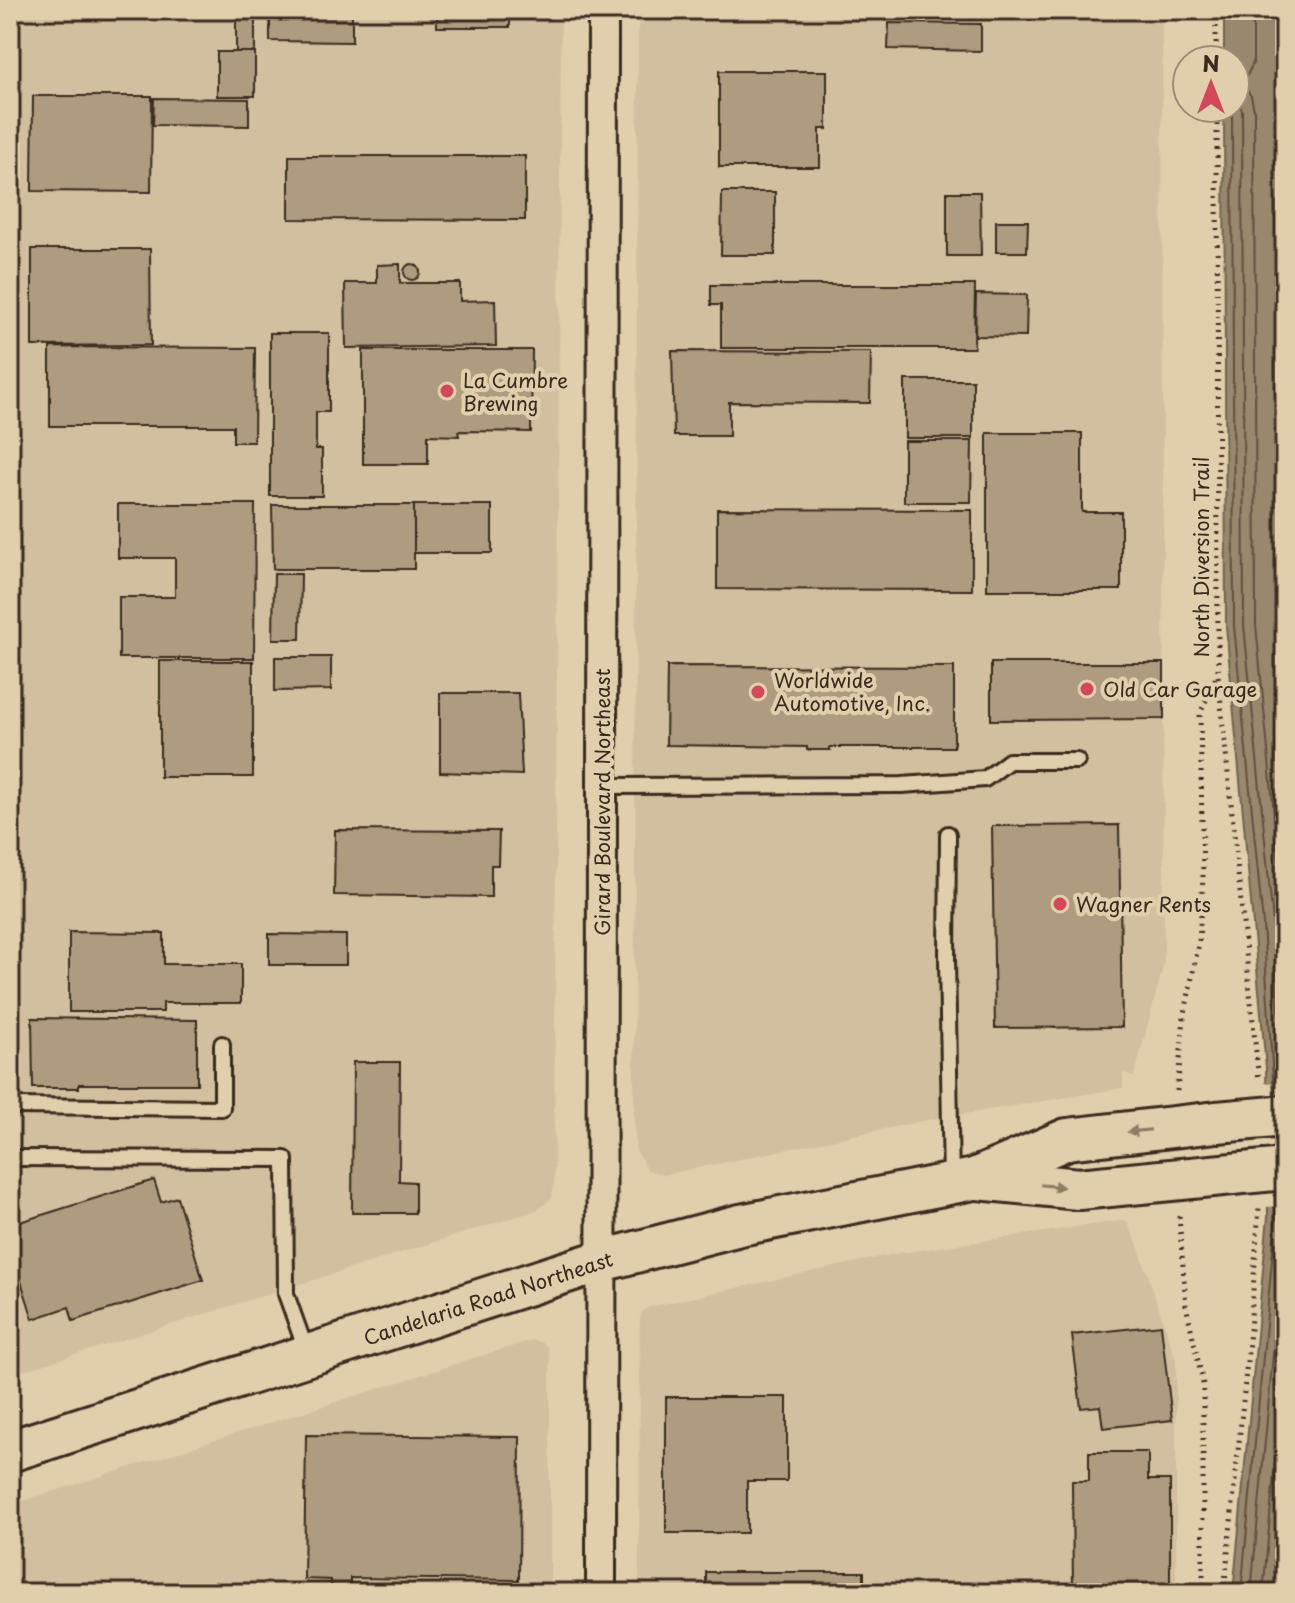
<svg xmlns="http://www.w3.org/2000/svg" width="1295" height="1603" font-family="'Playpen Sans',sans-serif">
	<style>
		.built { fill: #d2bf9f }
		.water { fill: #99886e; stroke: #73624e; stroke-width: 2 }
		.pier { fill: #e1ceac }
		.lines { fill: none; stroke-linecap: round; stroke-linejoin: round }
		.shore { stroke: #61503e; stroke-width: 2 }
		.building { fill: #ae9b80; stroke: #3b2a1e; stroke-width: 2 }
		.service-casing { stroke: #3b2a1e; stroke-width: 20 }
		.minor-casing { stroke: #3b2a1e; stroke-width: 34 }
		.secondary-casing { stroke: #3b2a1e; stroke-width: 46 }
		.path { stroke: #3b2a1e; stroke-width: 5; stroke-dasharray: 2 6; stroke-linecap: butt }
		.service { stroke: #e1ceac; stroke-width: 14 }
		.minor { stroke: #e1ceac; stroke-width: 28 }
		.secondary { stroke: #e1ceac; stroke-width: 40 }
		.secondary-bridge-casing { stroke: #3b2a1e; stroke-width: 46; stroke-linecap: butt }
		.secondary-bridge { stroke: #e1ceac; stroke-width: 40 }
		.oneway { fill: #8e7c65 }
		.poi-dot { fill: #d1495b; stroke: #e1ceac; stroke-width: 3 }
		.labels { text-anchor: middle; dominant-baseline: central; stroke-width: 8; stroke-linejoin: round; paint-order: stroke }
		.poi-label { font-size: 20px; fill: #3b2a1e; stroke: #e1ceac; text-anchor: start }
		.street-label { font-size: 20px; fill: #3b2a1e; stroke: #e1ceac }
	</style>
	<rect width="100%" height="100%" fill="#e1ceac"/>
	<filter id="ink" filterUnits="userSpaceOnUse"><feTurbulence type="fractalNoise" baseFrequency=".0125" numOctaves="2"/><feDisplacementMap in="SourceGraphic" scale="16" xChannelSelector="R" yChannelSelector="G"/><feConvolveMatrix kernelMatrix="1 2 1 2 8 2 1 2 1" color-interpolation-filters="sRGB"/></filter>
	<g filter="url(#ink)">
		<g class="built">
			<polygon points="10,10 561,10 554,1183 552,1198 537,1210 13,1374 10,1373"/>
			<polygon points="638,10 1162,10 1164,963 1134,1077 1123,1072 1123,1088 927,1120 664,1175 647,1170 636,1150 634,1123"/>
			<polygon points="1126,1220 1138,1245 1176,1360 1176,1593 639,1593 640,1319 642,1312 649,1307 899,1253"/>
			<polygon points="532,1340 541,1342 548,1347 550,1357 550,1593 10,1593 10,1505"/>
		</g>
		<polygon class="water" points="1224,10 1285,10 1285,1593 1233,1593 1268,1216 1266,1068 1226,626 1224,108 1235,108 1235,60 1224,60"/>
		<polygon class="pier" points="1285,1082 1285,1206 1264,1207 1262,1083"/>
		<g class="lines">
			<g class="shore">
				<polyline points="1253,10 1253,63 1243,84 1251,96 1254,110 1256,625 1285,929"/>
				<polyline points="1235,95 1242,110 1244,625 1273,923 1284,1094"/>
				<polyline points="1232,108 1234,626 1263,924 1274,1095"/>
				<polyline points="1241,1593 1276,1217 1275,1192"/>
				<polyline points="1251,1593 1285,1224"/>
				<polyline points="1263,1593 1285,1355"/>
			</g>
		</g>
		<g class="building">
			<rect x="236" y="10" width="19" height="42"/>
			<polygon points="270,10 352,10 352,42 270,41"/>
			<rect x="437" y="10" width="73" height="17"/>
			<polygon points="889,23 981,24 981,51 888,49"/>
			<rect x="217" y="52" width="38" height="44"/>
			<polygon points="719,71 827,71 827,129 820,129 820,167 719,167"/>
			<polygon points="33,96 152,96 151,192 32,191"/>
			<polygon points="154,98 249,99 249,126 153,125"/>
			<polygon points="289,156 525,156 525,220 289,219"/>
			<polygon points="722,192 775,192 775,255 721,255"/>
			<polygon points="947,192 980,192 981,256 947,256"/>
			<polygon points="996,221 1028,221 1027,252 996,252"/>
			<polygon points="32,249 150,249 151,345 32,346"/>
			<circle cx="412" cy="272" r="8"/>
			<polygon points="400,264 400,283 460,283 460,301 495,300 496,346 346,348 345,283 377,283 377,265"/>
			<polygon points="711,285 975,285 974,348 721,348 721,305 711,305"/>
			<polygon points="976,294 1027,295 1026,337 975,336"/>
			<polygon points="270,333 329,333 329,412 316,412 316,449 322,449 322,496 270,496"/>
			<polygon points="50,347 255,348 254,442 233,442 233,426 50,426"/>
			<polygon points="363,350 532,350 531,432 458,431 459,436 428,435 428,464 363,464"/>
			<polygon points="672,351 871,352 870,403 729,402 729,436 674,436"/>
			<rect x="905" y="380" width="68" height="58"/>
			<polygon points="987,433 1082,433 1082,512 1121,512 1121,590 987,590"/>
			<polygon points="904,441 972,441 971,502 904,502"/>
			<polygon points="118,504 255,504 254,658 119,658 119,597 175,597 175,558 118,558"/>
			<polygon points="272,505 414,505 414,569 273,569"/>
			<rect x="414" y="505" width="78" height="48"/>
			<polygon points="717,509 972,510 972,590 717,589"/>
			<polygon points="274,574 301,574 300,639 273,639"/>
			<polygon points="275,657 331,657 331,690 275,691"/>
			<rect x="160" y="661" width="93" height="116"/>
			<polygon points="991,663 1164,663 1164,719 991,720"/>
			<polygon points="667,666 954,667 954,747 830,747 830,750 807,750 807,747 666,745"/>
			<polygon points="440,693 518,693 522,775 440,772"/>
			<polygon points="1119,825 1122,1027 995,1028 992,826"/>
			<polygon points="335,830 499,831 498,865 491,865 491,897 334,895"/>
			<polygon points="69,932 164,933 164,964 241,964 241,1003 163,1003 163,1012 69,1012"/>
			<polygon points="269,934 346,935 346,965 269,965"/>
			<polygon points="32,1018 197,1020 197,1084 79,1084 79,1088 33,1088"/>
			<polygon points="353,1062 400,1062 399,1181 415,1182 415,1213 352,1213"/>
			<polygon points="154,1180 161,1202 177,1197 203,1280 73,1321 69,1307 33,1319 10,1247 10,1225"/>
			<polygon points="1161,1325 1172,1420 1103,1428 1100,1406 1081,1408 1072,1335"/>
			<polygon points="666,1397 787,1397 787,1481 747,1481 747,1533 666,1533"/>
			<polygon points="306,1435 520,1437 519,1580 350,1578 350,1593 331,1593 331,1580 304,1579"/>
			<polygon points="1089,1452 1148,1452 1148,1480 1170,1480 1170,1593 1073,1593 1072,1481 1089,1481"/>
			<rect x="706" y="1572" width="158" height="21"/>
		</g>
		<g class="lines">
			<g class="service-casing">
				<g id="service">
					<polyline points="602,786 902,785 985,779 1009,761 1077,761"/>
					<polyline points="948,834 947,959 951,1182"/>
					<polyline points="10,1106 222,1108 222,1044"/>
					<polyline points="10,1158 285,1159 286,1294 307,1353"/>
				</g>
			</g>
			<g class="minor-casing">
				<polyline id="minor" points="601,1593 603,10"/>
			</g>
			<g class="secondary-casing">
				<g id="secondary">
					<polyline points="978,1179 1079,1189 1212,1176"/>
					<polyline points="10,1451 601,1261 740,1225 974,1179 1067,1139 1217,1122"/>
				</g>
			</g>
			<g class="path">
				<polyline points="1216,10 1216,60"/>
				<polyline points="1217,108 1218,674 1259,1082"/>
				<polyline points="1177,1091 1184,1018 1199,942 1203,877 1200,714 1217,675"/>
				<polyline points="1179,1216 1186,1305 1203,1384 1203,1593"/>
				<polyline points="1224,1593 1250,1331 1259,1208"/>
			</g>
			<use href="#service" class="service"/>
			<use href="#minor" class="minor"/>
			<use href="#secondary" class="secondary"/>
			<g class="secondary-bridge-casing">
				<g id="secondary-bridge">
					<polyline points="1217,1122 1285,1116"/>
					<polyline points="1212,1176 1285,1169"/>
				</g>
			</g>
			<use href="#secondary-bridge" class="secondary-bridge"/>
		</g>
		<defs><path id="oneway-solid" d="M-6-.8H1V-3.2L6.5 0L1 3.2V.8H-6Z" transform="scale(2)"/></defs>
		<g class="oneway">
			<use href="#oneway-solid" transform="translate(1139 1131) rotate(174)"/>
			<use href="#oneway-solid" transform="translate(1052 1186) rotate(6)"/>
		</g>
	</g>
	<g class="poi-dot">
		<circle cx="447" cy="391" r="8"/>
		<circle cx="1087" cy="689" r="8"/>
		<circle cx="758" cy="692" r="8"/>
		<circle cx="1060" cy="904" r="8"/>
	</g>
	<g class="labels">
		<g class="poi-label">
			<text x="463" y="380">La Cumbre<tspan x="463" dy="23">Brewing</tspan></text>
			<text x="774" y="680">Worldwide<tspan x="774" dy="23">Automotive, Inc.</tspan></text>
			<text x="1103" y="689">Old Car Garage</text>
			<text x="1076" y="904">Wagner Rents</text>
		</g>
		<g class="street-label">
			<text transform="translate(1201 557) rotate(-90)">North Diversion Trail</text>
			<text transform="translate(602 802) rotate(-90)">Girard Boulevard Northeast</text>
			<text transform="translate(488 1298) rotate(-18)">Candelaria Road Northeast</text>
		</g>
	</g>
	<rect width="1295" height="1603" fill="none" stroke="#e1ceac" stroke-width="40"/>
	<rect x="20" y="20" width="1255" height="1563" fill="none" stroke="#3b2a1e" stroke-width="3" filter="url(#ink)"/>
	<g transform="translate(1211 84)"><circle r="38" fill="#e1ceac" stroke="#9f8c73" stroke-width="2"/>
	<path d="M0-6L14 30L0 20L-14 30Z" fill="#d1495b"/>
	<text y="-12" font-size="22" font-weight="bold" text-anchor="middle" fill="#3b2a1e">N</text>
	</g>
</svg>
